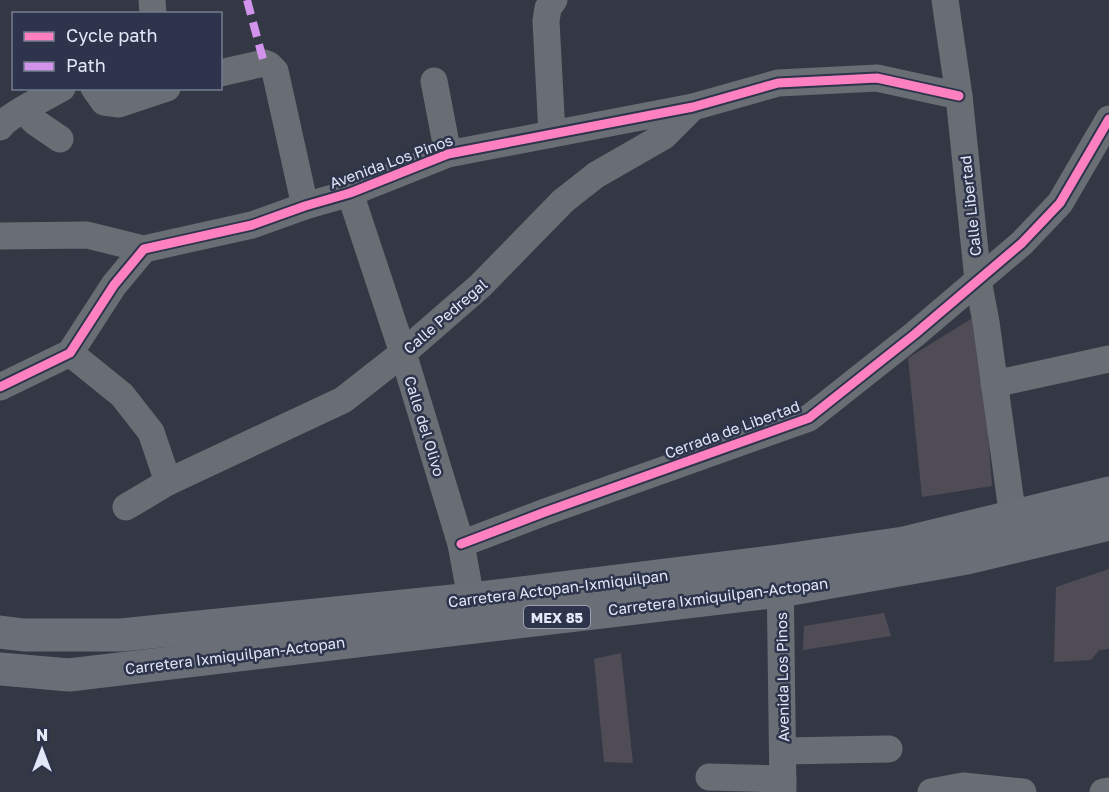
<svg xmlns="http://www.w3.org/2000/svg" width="1109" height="792" font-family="'Golos Text',sans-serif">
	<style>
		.building { fill: #504c56 }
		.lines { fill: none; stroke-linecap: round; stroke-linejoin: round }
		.minor { stroke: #696e74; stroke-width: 27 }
		.major { stroke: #6a6f77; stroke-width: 33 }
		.quiet { stroke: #d193ec; stroke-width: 8; stroke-dasharray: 15 8; stroke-linecap: butt }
		.cycleway-casing { stroke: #2d344b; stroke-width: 13 }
		.cycleway { stroke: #ff80c0; stroke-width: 9 }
		.labels { text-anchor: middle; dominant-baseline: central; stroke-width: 5; stroke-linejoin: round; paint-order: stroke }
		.shield { fill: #2d344b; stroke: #acb2c3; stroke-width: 1.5 }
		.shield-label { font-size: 14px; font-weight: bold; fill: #e2e8f7 }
		.street-label { font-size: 15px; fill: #e2e8f7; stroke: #2d344b }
	</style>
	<rect width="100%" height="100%" fill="#343844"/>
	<g class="building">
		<polygon points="979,314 992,486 922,497 908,358"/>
		<polygon points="1109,569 1109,649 1099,650 1091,660 1054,662 1056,587"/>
		<polygon points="884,613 891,636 803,650 804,626"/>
		<polygon points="621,653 633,763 604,762 594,659"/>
	</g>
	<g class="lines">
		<g class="minor">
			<polyline points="152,0 153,14"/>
			<polyline points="945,0 959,96 978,280 986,322 1013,518"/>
			<polyline points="220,73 264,63 269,65 275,71 305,206"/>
			<polyline points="434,81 448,154"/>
			<polyline points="94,88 104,102 119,104 167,88"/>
			<polyline points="23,110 35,122 60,139"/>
			<path d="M 0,127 C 9,114 47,97 62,88"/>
			<polyline points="552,134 546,21 548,8 554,0"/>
			<polyline points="350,193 403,353 461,544 475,620"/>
			<polyline points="0,236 87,235 144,249"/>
			<polyline points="70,353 122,395 151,432 168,482"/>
			<polyline points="994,384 1109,359"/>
			<polyline points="0,387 70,353 114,285 144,249 252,225 305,206 350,193 448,154 693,107 778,83 877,78 959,96"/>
			<polyline points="126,507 168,482 343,400 403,353 480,286 563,201 596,175 664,136 693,107"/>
			<polyline points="461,544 545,512 809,418 915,334 1022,243 1060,203 1109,119"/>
			<polyline points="780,571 783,792"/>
			<polyline points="783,751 889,749"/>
			<polyline points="709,777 783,779"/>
			<polyline points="931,792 963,786 1023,792"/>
			<polyline points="1103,792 1109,791"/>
		</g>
		<g class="major">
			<polyline points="0,632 24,635 121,635 472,599 780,561 904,543 1109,493"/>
			<polyline points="0,669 69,675 780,591 967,558 1109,524"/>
		</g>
		<polyline class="quiet" points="247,0 264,63"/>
		<g class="cycleway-casing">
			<g id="cycleway">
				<polyline points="0,387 70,353 114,285 144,249 252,225 305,206 350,193 448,154 693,107 778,83 877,78 959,96"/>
				<polyline points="461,544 545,512 809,418 915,334 1022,243 1060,203 1109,119"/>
			</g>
		</g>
		<use href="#cycleway" class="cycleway"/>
	</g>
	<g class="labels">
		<rect class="shield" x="524" y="606" width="66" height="22" rx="4.5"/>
		<g class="shield-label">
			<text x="557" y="617">MEX 85</text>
		</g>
		<g class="street-label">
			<text transform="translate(391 161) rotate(-20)">Avenida Los Pinos</text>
			<text transform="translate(970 206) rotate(-96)">Calle Libertad</text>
			<text transform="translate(445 316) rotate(-41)">Calle Pedregal</text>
			<text transform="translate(425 426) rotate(73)">Calle del Olivo</text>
			<text transform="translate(732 429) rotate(-20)">Cerrada de Libertad</text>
			<text transform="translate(558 588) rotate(-7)">Carretera Actopan-Ixmiquilpan</text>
			<text transform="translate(718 596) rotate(-7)">Carretera Ixmiquilpan-Actopan</text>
			<text transform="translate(235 655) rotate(-7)">Carretera Ixmiquilpan-Actopan</text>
			<text transform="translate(782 677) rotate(-91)">Avenida Los Pinos</text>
		</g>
	</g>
	<rect x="12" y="12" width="210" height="78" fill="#2d344b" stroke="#757c90" stroke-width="1.5"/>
	<rect x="24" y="32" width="30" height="9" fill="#ff80c0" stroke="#757c90" stroke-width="1.5"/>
	<text x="66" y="42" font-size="18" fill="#e2e8f7">Cycle path</text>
	<rect x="24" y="62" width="30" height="9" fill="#d193ec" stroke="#757c90" stroke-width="1.5"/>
	<text x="66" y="72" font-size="18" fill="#e2e8f7">Path</text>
	<g transform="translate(42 750)" stroke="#2d344b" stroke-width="4.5" paint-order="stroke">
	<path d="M0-4.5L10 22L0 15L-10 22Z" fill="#e2e8f7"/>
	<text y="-9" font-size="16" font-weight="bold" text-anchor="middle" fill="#e2e8f7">N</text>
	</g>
</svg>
